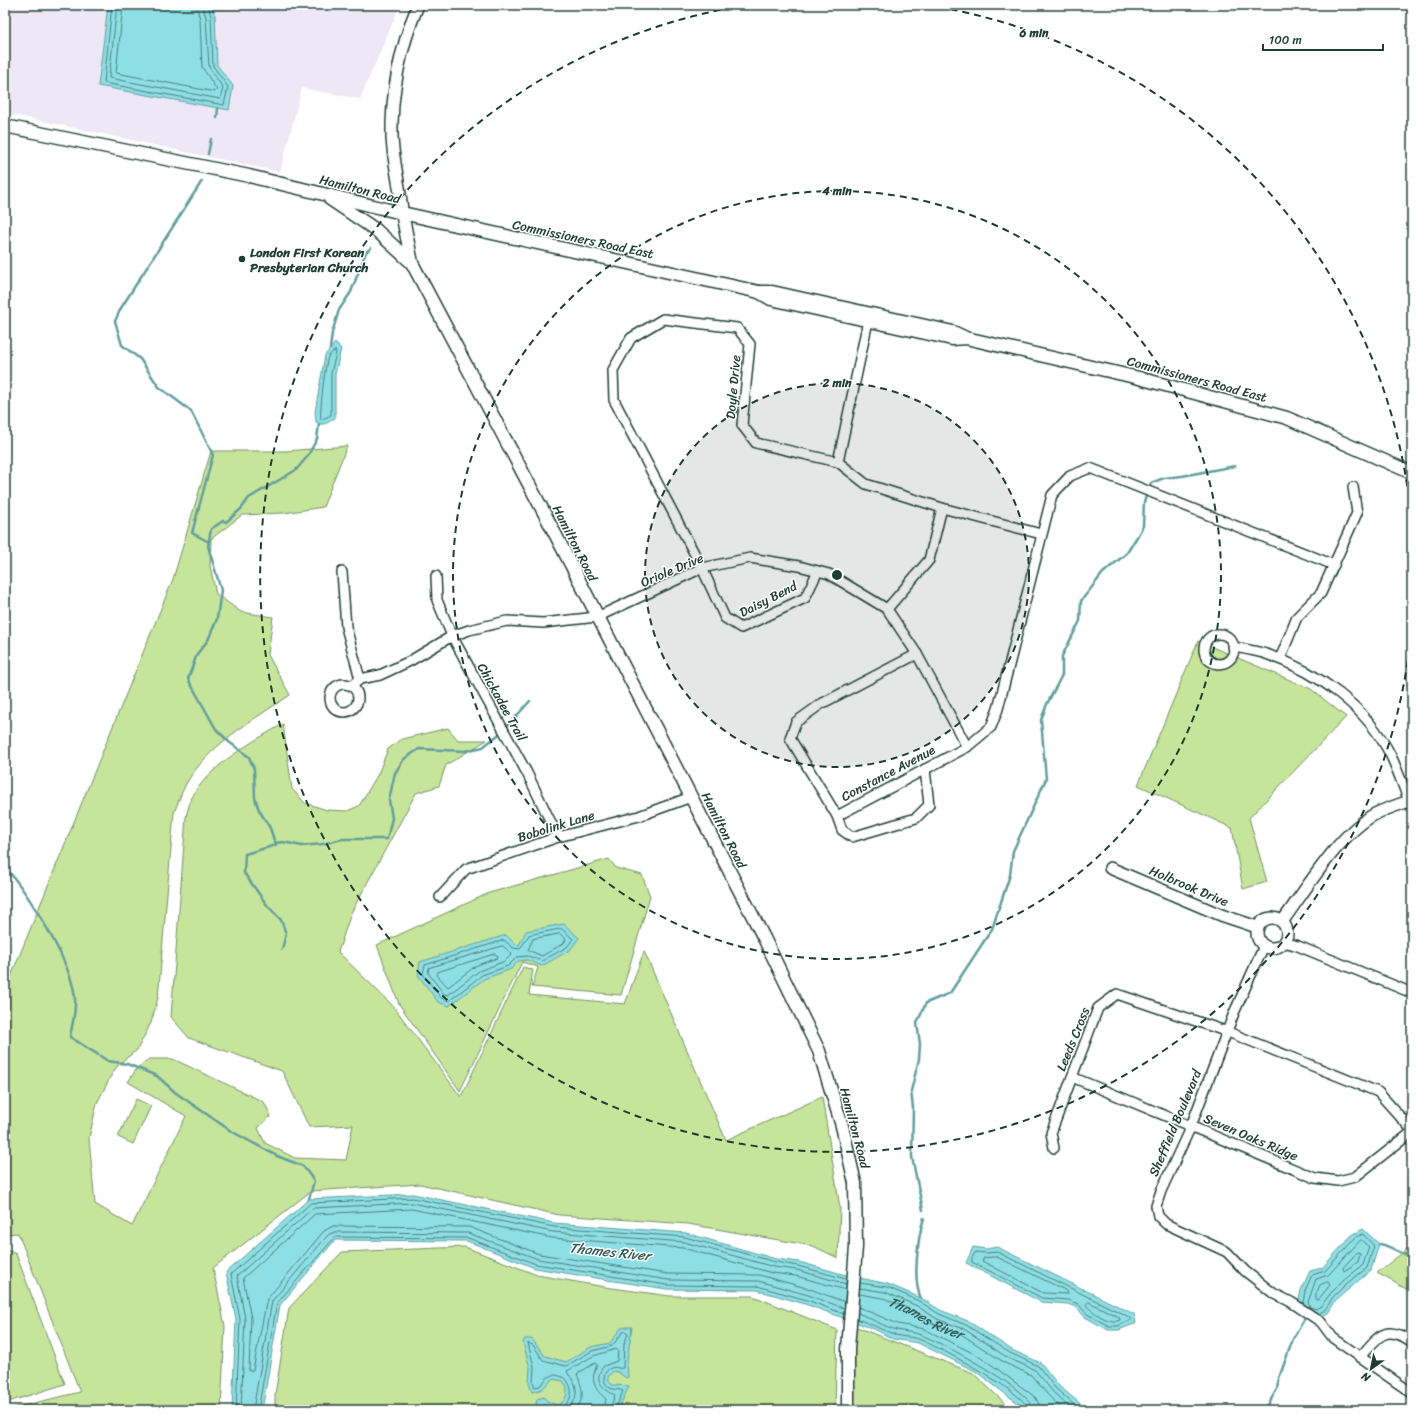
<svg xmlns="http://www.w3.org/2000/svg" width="1417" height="1415" font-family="Sriracha,sans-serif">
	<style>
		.built { fill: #eee7f5 }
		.green { fill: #c7e49b; stroke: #739068 }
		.water { fill: #8edfe5; stroke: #629e9e }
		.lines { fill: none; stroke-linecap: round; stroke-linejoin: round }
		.shore { stroke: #4b7e7b; stroke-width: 1 }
		.stream { stroke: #629e9e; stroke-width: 2.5 }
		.minor-casing { stroke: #1f3d34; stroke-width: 12 }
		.tertiary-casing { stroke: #1f3d34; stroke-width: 14 }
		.secondary-casing { stroke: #1f3d34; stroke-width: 15 }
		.minor { stroke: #fff; stroke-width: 9 }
		.tertiary { stroke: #fff; stroke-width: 11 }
		.secondary { stroke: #fff; stroke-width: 12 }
		.ring { fill: none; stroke: #1f3d34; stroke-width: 2; stroke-dasharray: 7 5 }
		.poi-dot { fill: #1f3d34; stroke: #fff; stroke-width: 1.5 }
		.labels { text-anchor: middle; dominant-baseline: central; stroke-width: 3; stroke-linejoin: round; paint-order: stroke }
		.street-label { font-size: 13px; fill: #1f3d34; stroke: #fff }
		.poi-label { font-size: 13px; font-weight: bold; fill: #1f3d34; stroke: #fff; text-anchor: start }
		.water-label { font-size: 14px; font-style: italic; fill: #355d57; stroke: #fff }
		.centre { fill: #1f3d34; stroke: #fff; stroke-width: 2 }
		.ring-label { font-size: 12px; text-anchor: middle; font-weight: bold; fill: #1f3d34; stroke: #fff; stroke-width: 3; stroke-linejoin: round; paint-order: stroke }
	</style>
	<rect width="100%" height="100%" fill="#fff"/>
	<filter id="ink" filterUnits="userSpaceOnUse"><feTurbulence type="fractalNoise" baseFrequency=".025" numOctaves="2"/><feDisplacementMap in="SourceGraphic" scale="8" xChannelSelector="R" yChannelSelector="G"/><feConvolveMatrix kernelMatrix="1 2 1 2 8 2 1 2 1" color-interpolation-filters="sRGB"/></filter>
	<g filter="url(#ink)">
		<polygon class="built" points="5,5 400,5 360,99 302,88 280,172 5,113"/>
		<g class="green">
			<path d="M 347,446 L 323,507 L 284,513 L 242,515 L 211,539 L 210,566 L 216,594 L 241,612 L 273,617 L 268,655 L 290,695 C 253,720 208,745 186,784 C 181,793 178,803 174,813 L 158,998 L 151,1023 L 137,1050 L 120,1063 L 113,1072 L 97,1103 L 89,1138 L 95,1204 L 132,1226 L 186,1116 L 128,1082 L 137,1068 L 149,1059 L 173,1059 L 264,1102 L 271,1116 L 258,1128 L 265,1143 L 295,1158 L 346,1160 L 353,1125 L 309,1127 L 282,1071 L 189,1038 L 171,1017 L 186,817 C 188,809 190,800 194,794 C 212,764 253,741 283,724 L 292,789 L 305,803 L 327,810 L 347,811 L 359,806 L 378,774 L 388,749 L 402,739 L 448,728 L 458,740 L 487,740 L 446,765 L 439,786 L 416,793 L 351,913 L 338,952 L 394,1007 L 461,1097 L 523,967 L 533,970 L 529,995 L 625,1004 L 644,951 L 726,1140 L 822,1097 L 840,1208 L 838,1258 L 813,1246 L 688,1224 L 559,1215 L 420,1184 L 311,1191 L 213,1268 L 225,1326 L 221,1410 L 5,1410 L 80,1392 L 18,1233 L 5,1234 L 5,991 L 173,579 L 211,451 L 286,451 Z"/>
			<polygon points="1198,641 1311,689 1346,717 1249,818 1267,882 1243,889 1232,828 1138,785"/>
			<polygon points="609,859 616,868 642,875 650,896 621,995 532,987 538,967 522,962 460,1091 399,1004 377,945 489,893"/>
			<polygon points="136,1099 151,1106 133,1144 118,1137"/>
			<polygon points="1412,1245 1412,1292 1377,1273"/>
			<polygon points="465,1247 537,1275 605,1287 670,1296 753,1296 837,1330 835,1410 275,1410 275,1395 289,1308 342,1252"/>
			<polygon points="5,1249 16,1254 65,1384 5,1403"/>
			<polygon points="854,1326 973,1373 1012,1410 854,1410"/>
		</g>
		<g class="water">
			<polygon points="108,5 211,5 215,15 217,65 233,86 229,110 98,86"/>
			<path d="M 335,343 L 341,349 L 335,374 L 335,418 C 329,422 323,427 316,422 L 315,412 L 325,355 Z"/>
			<polygon points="564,924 579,938 570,950 542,966 527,960 518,961 511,969 484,979 449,1006 438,1002 418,975 420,962 506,935 515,944 519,945 526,931"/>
			<polygon points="413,1194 554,1223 686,1233 776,1259 799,1262 846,1275 888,1284 921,1298 940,1310 968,1321 1012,1350 1041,1363 1059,1386 1088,1410 1027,1410 975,1371 918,1343 893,1339 874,1329 805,1304 757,1290 667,1289 608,1280 535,1268 467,1241 335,1240 280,1305 262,1410 232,1410 236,1319 226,1272 309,1199"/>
			<polygon points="1363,1229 1379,1244 1371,1270 1336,1300 1328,1313 1317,1319 1298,1305 1301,1290 1310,1271 1322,1268 1352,1235"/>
			<polygon points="973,1247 986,1249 997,1247 1134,1314 1136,1323 1119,1330 1108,1330 1085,1317 1076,1307 1068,1304 1041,1302 966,1263"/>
			<path d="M 627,1327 L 632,1327 L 627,1359 L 628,1377 L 626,1378 L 618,1372 L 613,1371 L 608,1377 L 608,1380 L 612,1385 L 629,1386 L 618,1410 L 540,1410 L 536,1404 L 537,1399 L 544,1397 L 547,1401 L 557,1405 C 566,1402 567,1396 567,1387 L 563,1381 L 553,1379 L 542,1389 L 532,1392 L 529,1383 L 530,1368 L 523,1342 L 525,1339 L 532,1339 L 545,1356 L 566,1362 L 591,1347 L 610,1343 L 621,1328 Z"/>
		</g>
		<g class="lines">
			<g class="shore">
				<polyline points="112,5 104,83 224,105 228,87 213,66 211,16 208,5"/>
				<polyline points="117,5 109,78 220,99 223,88 209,67 206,17 202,5"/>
				<polyline points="123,5 116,73 215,92 217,90 202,67 200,19 196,5"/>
				<path d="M 335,351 L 336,353 L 331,373 L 331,415 L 321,420 C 319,417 325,364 328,357 C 330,354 332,352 335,351 Z"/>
				<polygon points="562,929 573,939 567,947 542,961 528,956 517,957 508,966 482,975 449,1001 441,998 423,974 425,965 504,940 513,948 520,949 529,935"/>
				<polygon points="560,934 566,939 564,943 542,956 528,950 533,939"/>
				<polygon points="503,946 512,954 505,961 479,971 448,995 444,994 428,973 429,968"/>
				<polygon points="495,954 498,956 497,958 477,965 448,987 437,975 438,972"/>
				<polygon points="1361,1240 1369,1247 1363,1265 1343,1281 1330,1294 1321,1306 1316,1309 1310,1307 1308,1302 1316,1279 1328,1275"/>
				<polygon points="976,1252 986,1253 997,1252 1129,1317 1131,1320 1118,1326 1109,1326 1087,1314 1078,1304 1068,1300 1042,1298 972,1262 972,1258"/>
				<polygon points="1357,1253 1360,1254 1358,1262 1344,1271 1343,1268"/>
				<polygon points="997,1257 1067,1291 1068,1294 1043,1293 982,1261 984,1258"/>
				<polygon points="1328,1282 1330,1285 1318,1300 1316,1300 1316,1294 1320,1285"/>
				<polyline points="860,1283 887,1287 919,1301 939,1314 966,1325 1010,1353 1038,1366 1056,1389 1080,1410"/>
				<polyline points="860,1288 885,1292 917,1306 937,1319 964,1329 1008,1358 1035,1370 1053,1392 1072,1410"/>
				<path id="s1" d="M 859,1294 L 883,1298 L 914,1311 L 934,1324 L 961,1334 L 1005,1363 L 1031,1375 L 1048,1395 L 1063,1410"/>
				<polyline points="845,1302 810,1289 759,1275 668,1274 539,1254 469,1227 333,1226 324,1231 267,1299 253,1370 251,1372 249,1370 251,1318 243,1278 315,1214 412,1209 552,1238 683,1248 772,1273 796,1276 846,1290"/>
				<path d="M 1089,1302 L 1119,1317 L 1120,1320 C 1110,1325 1092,1312 1086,1305 Z"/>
				<polyline points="1303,1303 1305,1291 1312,1275 1325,1271 1355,1238 1363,1234 1374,1246 1367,1268 1346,1284 1333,1297 1325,1310 1318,1314"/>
				<polyline points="858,1307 898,1324 924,1329 981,1357 1035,1397 1039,1404 1040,1410"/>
				<path d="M 858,1313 C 870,1318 885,1327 897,1330 C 905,1332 914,1332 921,1335 C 941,1342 1033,1391 1034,1410"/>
				<path d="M 857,1319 C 870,1323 881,1330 894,1334 C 902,1338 912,1336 921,1340 C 938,1347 1027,1393 1029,1410"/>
				<polyline points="236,1410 240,1319 231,1274 311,1203 413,1198 554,1227 685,1237 775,1262 798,1266 846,1279"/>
				<polyline points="241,1410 245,1319 237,1276 313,1208 412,1203 553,1232 684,1242 774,1267 797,1270 846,1284"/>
				<polyline points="253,1410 272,1301 328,1235 334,1232 468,1233 538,1259 668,1280 758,1281 808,1295 844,1308"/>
				<polyline points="258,1410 277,1303 335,1237 468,1238 536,1264 667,1285 757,1286 807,1300 844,1314"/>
				<path d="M 543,1410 L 544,1405 L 557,1409 C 578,1404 575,1375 553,1375 L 547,1378 L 540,1386 L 535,1387 L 533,1382 L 534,1367 L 528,1343 L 533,1345 L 543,1360 L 566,1366 L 592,1351 L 612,1346 L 623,1332 L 626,1331 L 628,1334 L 624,1344 L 623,1368 C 619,1369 615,1366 611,1368 C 602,1371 602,1384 610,1388 C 614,1390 619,1389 623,1391 L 615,1410"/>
				<path d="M 568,1410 C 575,1403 579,1391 574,1382 C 572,1378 568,1375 567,1371 L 593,1356 L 616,1349 L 618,1351 L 617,1361 L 604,1366 C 592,1380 603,1389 615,1395 L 610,1410"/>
				<path d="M 576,1410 C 586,1395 582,1388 577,1374 L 595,1363 L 597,1365 C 590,1380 594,1389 606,1399 L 604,1410"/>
			</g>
			<g class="stream">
				<polyline points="217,118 218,108"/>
				<polyline points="208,154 211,139"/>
				<polyline points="202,181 121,308 115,321 122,345 140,359 159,387 191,411 213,455 192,533 209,542"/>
				<polyline points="330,349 332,333 339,310 351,292 366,252 371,248"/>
				<polyline points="275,843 270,828 259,810 255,798 254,769 249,757 229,742 216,729 188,679 197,654 208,640 217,619 221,590 208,546 211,529 223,521 226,522 241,509 249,498 296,470 307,457 317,439 319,424"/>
				<path d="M 5,867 C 28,893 74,966 75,1000 C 76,1012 72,1025 70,1037 L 108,1061 L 127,1064 L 157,1076 L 176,1093 L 231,1131 L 277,1156 L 303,1166 L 314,1181 L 309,1199"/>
				<polyline points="282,949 286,934 281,920 267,905 244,873 245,854 276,845 275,843 283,842 302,846 323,844 342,839 387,839 392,818 389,800 395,773 404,759 419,749 465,751 483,747 503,731 530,701"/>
				<polyline points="923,1210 912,1157 913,1108 911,1091 919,1059 920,1044 917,1023 926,1003 950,993 992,929 1010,875 1013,851 1046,779 1041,720 1047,704 1062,675 1062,656 1080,621 1081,601 1103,573 1127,553 1138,535 1143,526 1144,502 1151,483 1164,478 1182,476 1235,466"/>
				<path d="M 1379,1244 C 1391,1245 1400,1255 1412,1256"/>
				<path d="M 921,1298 C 912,1282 918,1236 924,1218"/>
				<polyline points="1265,1410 1277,1389 1279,1378 1293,1339 1306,1316"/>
			</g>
			<g class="minor-casing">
				<g id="minor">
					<polyline points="838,462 868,321"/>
					<polyline points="818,571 805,598 741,628 725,618 702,568 614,400 613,370 631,338 663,319 737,328 750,344 742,425 756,443 838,462 866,484 942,508 1041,534"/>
					<polyline points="342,572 346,627 360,679"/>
					<polyline points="436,576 437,600 452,636 527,773 558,837"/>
					<polyline points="887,609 929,560 942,508"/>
					<circle cx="1219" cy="649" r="15"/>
					<path d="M 1233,647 C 1245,649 1258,651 1269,655 C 1319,673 1367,707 1391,756 C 1398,771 1403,786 1409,801"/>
					<polyline points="917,654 821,704 796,722 790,738 837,816 967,747 991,727 998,709 1052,495 1070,476 1090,468 1334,565"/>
					<polyline points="1280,659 1297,617 1321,593 1357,513 1353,487"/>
					<circle cx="344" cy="698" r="14"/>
					<polyline points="352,686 360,679 380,675 410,661 452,636 469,630 507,621 543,623 597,617 702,568 750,558 799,566 829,574 887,609 917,654 967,747"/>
					<polyline points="837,816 842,830 852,837 916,818 929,805 925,769"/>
					<polyline points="440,897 466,869 558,837 639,816 691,797"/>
					<polyline points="1284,942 1298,946 1412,993"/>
					<polyline points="1264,946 1234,1013 1191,1126 1161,1191 1156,1206 1158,1216 1166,1224 1227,1252 1245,1271 1273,1293 1291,1302 1321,1322 1333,1338 1412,1393"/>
					<polyline points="1072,1077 1315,1178 1338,1181 1355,1177 1412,1132"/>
					<polyline points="1054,1148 1051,1133 1098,1008 1117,994 1228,1032 1378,1092 1412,1130"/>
					<path d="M 1360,1357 C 1378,1337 1385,1323 1412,1342"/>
				</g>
			</g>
			<g class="tertiary-casing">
				<g id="tertiary">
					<path d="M 402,213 C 401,188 393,163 392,137 C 391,93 401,46 418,5"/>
					<polyline points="1110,868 1221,915 1257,927"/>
					<circle cx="1272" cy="933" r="15"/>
					<path d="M 1282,922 C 1307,888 1340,832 1377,813 C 1388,808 1401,804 1412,800"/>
				</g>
			</g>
			<g class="secondary-casing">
				<g id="secondary">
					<polyline points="5,126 249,176 402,213 759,292"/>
					<polyline points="330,199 376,230 412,263"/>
					<polyline points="402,213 412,263 550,524 764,938 819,1051 842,1126 855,1183 856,1247 848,1349 848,1410"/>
					<polyline points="966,338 952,339 771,299 759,292 772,292 953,332 966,338 1139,378 1287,418 1412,473"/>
				</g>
			</g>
			<use href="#minor" class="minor"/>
			<use href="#tertiary" class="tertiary"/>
			<use href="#secondary" class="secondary"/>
		</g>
	</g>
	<circle cx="837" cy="575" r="192" fill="#1f3d34" fill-opacity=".12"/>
	<g class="ring">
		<circle cx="837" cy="575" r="192"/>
		<circle cx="837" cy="575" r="384"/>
		<path d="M1412 625A577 577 0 1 1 747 5M927 5A577 577 0 0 1 1412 525"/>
	</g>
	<circle class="poi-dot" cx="242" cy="259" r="4"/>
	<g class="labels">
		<g class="street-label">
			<text transform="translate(360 189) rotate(14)">Hamilton Road</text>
			<text transform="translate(583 239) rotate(12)">Commissioners Road East</text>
			<text transform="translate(1197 379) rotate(15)">Commissioners Road East</text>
			<text transform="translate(733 387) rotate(-85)">Doyle Drive</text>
			<text transform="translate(575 543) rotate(63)">Hamilton Road</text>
			<text transform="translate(672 570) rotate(-23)">Oriole Drive</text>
			<text transform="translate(768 599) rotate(-27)">Daisy Bend</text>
			<text transform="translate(502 702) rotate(61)">Chickadee Trail</text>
			<text transform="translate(888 773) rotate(-28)">Constance Avenue</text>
			<text transform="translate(556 826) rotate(-17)">Bobolink Lane</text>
			<text transform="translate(724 830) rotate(63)">Hamilton Road</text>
			<text transform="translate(1189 886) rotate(23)">Holbrook Drive</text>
			<text transform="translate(1073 1039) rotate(-68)">Leeds Cross</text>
			<text transform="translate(1175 1123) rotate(-67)">Sheffield Boulevard</text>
			<text transform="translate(855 1128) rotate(75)">Hamilton Road</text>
			<text transform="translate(1251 1137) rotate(23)">Seven Oaks Ridge</text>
		</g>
		<g class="poi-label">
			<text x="250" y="252">London First Korean<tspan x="250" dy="15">Presbyterian Church</tspan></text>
		</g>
		<g class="water-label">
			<text transform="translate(610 1252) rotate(6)">Thames River</text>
			<text stroke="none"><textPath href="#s1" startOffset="72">Thames River</textPath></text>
		</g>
	</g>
	<circle cx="837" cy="575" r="6" class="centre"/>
	<g class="ring-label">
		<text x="1034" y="37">6 min</text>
		<text x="837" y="195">4 min</text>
		<text x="837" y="387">2 min</text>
	</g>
	<rect width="1417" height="1415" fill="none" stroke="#fff" stroke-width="20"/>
	<rect x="10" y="10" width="1397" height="1395" fill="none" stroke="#1f3d34" stroke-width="1.5" filter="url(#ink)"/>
	<g transform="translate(1371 1369) rotate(213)" stroke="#ffffff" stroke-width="3" paint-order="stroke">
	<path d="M0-3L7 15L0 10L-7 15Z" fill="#1f3d34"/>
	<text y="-6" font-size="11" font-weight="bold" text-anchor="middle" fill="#1f3d34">N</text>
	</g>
	<path d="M1263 44v6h120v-6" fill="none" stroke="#1f3d34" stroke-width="2"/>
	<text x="1269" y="44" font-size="12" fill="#1f3d34" stroke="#ffffff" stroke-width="3" paint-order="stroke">100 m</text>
</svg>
